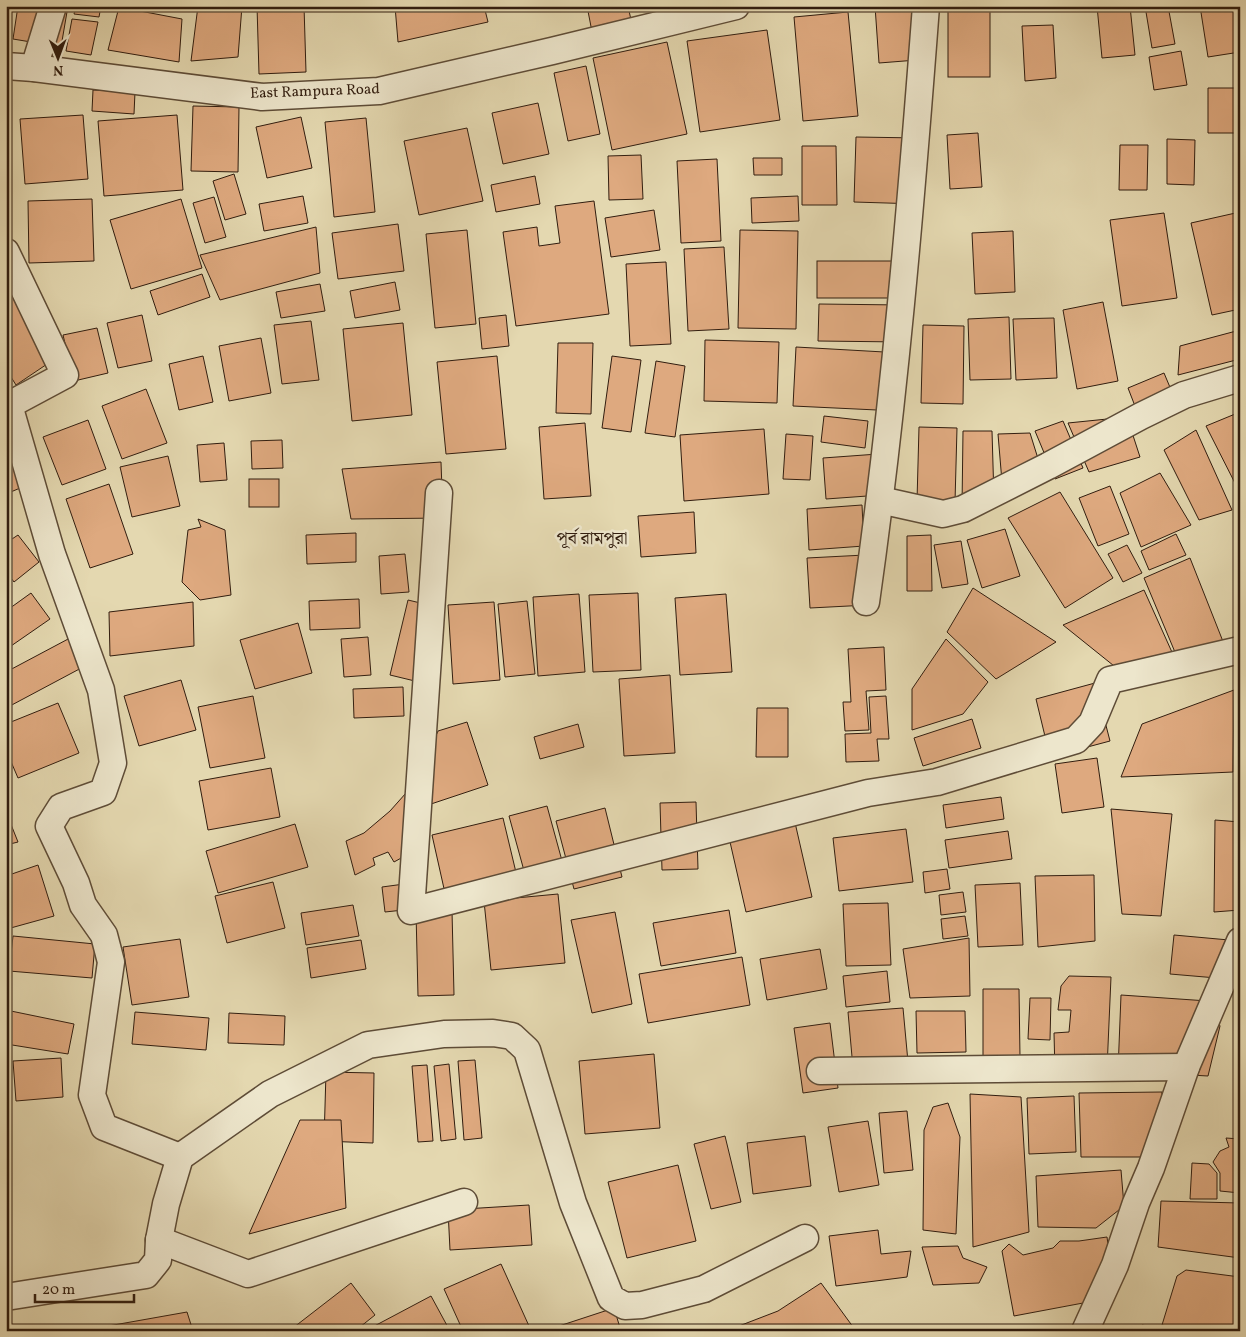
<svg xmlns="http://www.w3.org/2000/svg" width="1246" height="1337" font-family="Vollkorn,'Noto Serif Bengali',serif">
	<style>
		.building { fill: #dea97f; stroke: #311d0f }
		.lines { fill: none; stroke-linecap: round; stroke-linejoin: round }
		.minor-casing { stroke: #5e4c37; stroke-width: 29 }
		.minor { stroke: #ede6cc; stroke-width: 26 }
		.labels { text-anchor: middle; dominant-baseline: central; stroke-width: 5; stroke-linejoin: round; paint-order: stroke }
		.street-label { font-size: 15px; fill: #311d0f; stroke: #ede6cc }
		.quarter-label { font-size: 18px; fill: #311d0f; stroke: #ede6cc }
	</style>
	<rect width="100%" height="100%" fill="#e4d8b0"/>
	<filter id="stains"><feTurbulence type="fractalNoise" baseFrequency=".004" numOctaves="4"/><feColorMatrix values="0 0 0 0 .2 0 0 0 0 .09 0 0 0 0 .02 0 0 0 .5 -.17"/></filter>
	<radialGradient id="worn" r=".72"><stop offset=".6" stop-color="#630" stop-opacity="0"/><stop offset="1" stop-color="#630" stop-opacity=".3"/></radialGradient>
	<g class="building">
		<polygon points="18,6 68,6 61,47 13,39"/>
		<polygon points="76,6 101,6 99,17 74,14"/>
		<polygon points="198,6 242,6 238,57 191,61"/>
		<polygon points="257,6 304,6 306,72 259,74"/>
		<polygon points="395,6 484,6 488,22 398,42"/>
		<polygon points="587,6 628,6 634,34 594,42"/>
		<polygon points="875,6 913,6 917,60 879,63"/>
		<rect x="948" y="6" width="42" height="71"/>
		<polygon points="1097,6 1130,6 1135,55 1102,58"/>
		<polygon points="1145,6 1168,6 1175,44 1152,48"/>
		<polygon points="1200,6 1239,6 1240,52 1208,57"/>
		<polygon points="119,7 182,19 179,62 108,50"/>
		<polygon points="848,12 858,116 803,121 794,17"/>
		<polygon points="72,19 98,22 91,55 66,51"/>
		<polygon points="1053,25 1056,78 1025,81 1022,26"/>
		<polygon points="767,30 780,120 700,132 687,41"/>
		<polygon points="667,42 687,134 612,150 593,58"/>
		<polygon points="1181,51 1187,85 1154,90 1149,57"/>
		<polygon points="586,66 600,134 568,141 554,73"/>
		<polygon points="1208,88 1237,88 1236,133 1208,133"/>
		<polygon points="93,90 135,92 134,114 92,111"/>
		<polygon points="538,103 549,154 503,164 492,113"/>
		<polygon points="193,106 239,107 238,172 191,171"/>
		<polygon points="6,108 9,108 8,208 6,208"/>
		<polygon points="83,115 88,179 25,184 20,119"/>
		<polygon points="177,115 183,190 104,196 98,121"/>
		<polygon points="301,117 312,168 267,178 256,127"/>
		<polygon points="366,118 375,212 334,217 325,122"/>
		<polygon points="467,128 483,201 419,215 404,141"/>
		<polygon points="978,133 982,187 950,189 947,135"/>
		<polygon points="856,137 920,138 919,204 854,202"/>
		<polygon points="1167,139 1195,140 1194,185 1167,184"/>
		<polygon points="1120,145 1148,145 1147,190 1119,190"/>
		<polygon points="802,146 836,146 837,205 802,205"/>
		<polygon points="641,155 643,199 609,200 608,156"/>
		<polygon points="753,158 782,158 782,175 754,175"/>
		<polygon points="717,159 721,241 681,243 677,161"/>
		<polygon points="234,174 246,214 225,220 213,181"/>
		<polygon points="535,176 540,204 496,212 491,185"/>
		<polygon points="303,196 308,223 264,231 259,204"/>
		<polygon points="798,196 799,221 752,223 751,198"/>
		<polygon points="214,197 226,237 205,243 193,203"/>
		<polygon points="92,199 94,261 29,263 28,201"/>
		<polygon points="181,199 202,268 131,289 110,220"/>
		<polygon points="594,201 609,314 516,326 503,232 537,227 539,246 560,243 555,206"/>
		<polygon points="654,210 660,250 611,257 605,218"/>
		<polygon points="1240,212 1240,309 1212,315 1191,223"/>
		<polygon points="1164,213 1177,298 1122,306 1110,220"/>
		<polygon points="398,224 404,271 338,279 332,233"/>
		<polygon points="316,227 320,273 220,300 200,255"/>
		<polygon points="467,230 476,324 435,328 426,234"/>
		<polygon points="740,230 798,231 796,329 738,328"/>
		<polygon points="1013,231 1015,292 975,294 972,233"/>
		<polygon points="6,246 56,358 16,385 6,369"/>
		<polygon points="724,247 729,329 688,331 684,249"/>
		<rect x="817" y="261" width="83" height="37"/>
		<polygon points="666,262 671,344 630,346 626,264"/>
		<polygon points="202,274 210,297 158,315 150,291"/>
		<polygon points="395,282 400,310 355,318 350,291"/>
		<polygon points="320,284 325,311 281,318 276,292"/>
		<polygon points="1103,302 1118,381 1077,389 1063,310"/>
		<polygon points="819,304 902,305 902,342 818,341"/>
		<polygon points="142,315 152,361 118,368 107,323"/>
		<polygon points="506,315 509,346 482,349 479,318"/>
		<polygon points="1009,317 1011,379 970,380 968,319"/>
		<polygon points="1054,318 1057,378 1016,380 1013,319"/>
		<polygon points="311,321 319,380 282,384 274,325"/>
		<polygon points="403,323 412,415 352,421 343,329"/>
		<polygon points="923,325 964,326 963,404 921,403"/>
		<polygon points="97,328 108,373 74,381 63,335"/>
		<polygon points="1240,330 1240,359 1178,375 1180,346"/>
		<polygon points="261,338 271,393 229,401 219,346"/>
		<polygon points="705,340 779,342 777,403 704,401"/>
		<polygon points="558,343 593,343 591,414 556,413"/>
		<polygon points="796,347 902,353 898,411 793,406"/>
		<polygon points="203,356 213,402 179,410 169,364"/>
		<polygon points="497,356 506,449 446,454 437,362"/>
		<polygon points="612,356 641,360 631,432 602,428"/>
		<polygon points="656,361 685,366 675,437 645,433"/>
		<polygon points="1164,373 1177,404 1140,419 1128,388"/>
		<polygon points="146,389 167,443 122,459 102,406"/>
		<polygon points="1240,412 1240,493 1206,426"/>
		<polygon points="824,416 868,421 865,448 821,442"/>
		<polygon points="1127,417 1140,457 1089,472 1068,423"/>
		<polygon points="88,420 106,469 62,485 43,437"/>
		<polygon points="1063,421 1083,468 1055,479 1035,431"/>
		<polygon points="585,423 591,496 544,499 539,427"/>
		<polygon points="919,427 957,428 955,502 917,501"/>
		<polygon points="764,429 769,494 684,501 680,435"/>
		<polygon points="1196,430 1232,510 1199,520 1164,450"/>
		<polygon points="963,431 992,431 994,499 962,507"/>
		<polygon points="1030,433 1045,481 1003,494 998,434"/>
		<polygon points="786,434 813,436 810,480 783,479"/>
		<polygon points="6,435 39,480 6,494"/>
		<polygon points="282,440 283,468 252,469 251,441"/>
		<polygon points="224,443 227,480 200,482 197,445"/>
		<polygon points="878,454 881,495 826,499 823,458"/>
		<polygon points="168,456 180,506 132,517 120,467"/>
		<polygon points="441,462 443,518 351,519 342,469"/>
		<polygon points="1160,473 1191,525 1141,547 1120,493"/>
		<rect x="249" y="479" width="30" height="28"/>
		<polygon points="109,484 133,554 90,568 66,499"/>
		<polygon points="1110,486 1129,534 1098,546 1079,498"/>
		<polygon points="1060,492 1113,578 1065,608 1008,518"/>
		<polygon points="862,505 864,546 809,550 807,509"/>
		<polygon points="694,512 696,553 641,557 638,516"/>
		<polygon points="198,519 225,530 231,595 200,600 182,582 188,530 201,527"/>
		<polygon points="1005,529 1020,576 982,588 967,540"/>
		<polygon points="356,533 356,562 307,564 306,535"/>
		<polygon points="1176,534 1186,555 1149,570 1141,551"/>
		<polygon points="18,535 39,562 14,582 6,571 6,543"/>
		<polygon points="931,535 932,591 907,591 907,536"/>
		<polygon points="961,541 968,584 942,588 934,545"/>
		<polygon points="1127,545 1142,573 1123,582 1108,554"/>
		<polygon points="405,554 409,592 381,594 379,556"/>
		<polygon points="865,555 868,605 810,608 807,558"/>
		<polygon points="1190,558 1224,644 1177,657 1144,578"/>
		<polygon points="973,588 1056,642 996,679 947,632"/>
		<polygon points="1144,590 1180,670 1139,686 1063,625"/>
		<polygon points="31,593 50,619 11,646 6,640 6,611"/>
		<polygon points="638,593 641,670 593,672 589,595"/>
		<polygon points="579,594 585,672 538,676 533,597"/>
		<polygon points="726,594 732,672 680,675 675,598"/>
		<polygon points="359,599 360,628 310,630 309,601"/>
		<polygon points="408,600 437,607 419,682 390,675"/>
		<polygon points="527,601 535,674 505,677 498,604"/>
		<polygon points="193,602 194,646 110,656 109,612"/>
		<polygon points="494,602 500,680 453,684 448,605"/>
		<polygon points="298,623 312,673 255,689 240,640"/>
		<polygon points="368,637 371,675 344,677 341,639"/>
		<polygon points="70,638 85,666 8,707 6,704 6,672"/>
		<polygon points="946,639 988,682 963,714 912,730 912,689"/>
		<polygon points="884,647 886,690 866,691 869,730 845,731 843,702 851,702 848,649"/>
		<polygon points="670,675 675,753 624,756 619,679"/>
		<polygon points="181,680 196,730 139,746 124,696"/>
		<polygon points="1095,683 1110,741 1050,757 1036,699"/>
		<polygon points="403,687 404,716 354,718 353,689"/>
		<polygon points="1234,690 1233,772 1121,777 1142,724"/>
		<polygon points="253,696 265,758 210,768 198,707"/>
		<polygon points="886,696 889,739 877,739 879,761 846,762 845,734 871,733 869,697"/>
		<polygon points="58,703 79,753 18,778 6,750 6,724"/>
		<polygon points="757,708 788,708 788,757 756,757"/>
		<polygon points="972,719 981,748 923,766 914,738"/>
		<polygon points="467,722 488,785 422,807 414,786 438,731"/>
		<polygon points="578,724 584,747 540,759 534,737"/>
		<polygon points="1097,758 1104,807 1062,813 1055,764"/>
		<polygon points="271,768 280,817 208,830 199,781"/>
		<polygon points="406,793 423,846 394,862 388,852 373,858 375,865 355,875 346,841 364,833 390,811"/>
		<polygon points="1001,797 1004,819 946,828 943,805"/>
		<polygon points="696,802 698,869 662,870 660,803"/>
		<polygon points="791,805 812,897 746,912 725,820"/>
		<polygon points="547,806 567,879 529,889 509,816"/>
		<polygon points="605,808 622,877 574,889 556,821"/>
		<polygon points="1111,809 1172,814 1161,916 1122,914"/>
		<polygon points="6,812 18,842 6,845"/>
		<polygon points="503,818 519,885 447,902 432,835"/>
		<polygon points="1215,820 1240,822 1240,910 1214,912"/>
		<polygon points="295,824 308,867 218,893 206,851"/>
		<polygon points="906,829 913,882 839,891 833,838"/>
		<polygon points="1008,831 1012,859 949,868 945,840"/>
		<polygon points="38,865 54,916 7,929 6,876"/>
		<polygon points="947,869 950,889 925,893 923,872"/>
		<polygon points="1094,875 1095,941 1038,947 1035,876"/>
		<polygon points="273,882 285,928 227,943 215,896"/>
		<polygon points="419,882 422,908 385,912 382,887"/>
		<polygon points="1020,883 1023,945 978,947 975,885"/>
		<polygon points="963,892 966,912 941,915 939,895"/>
		<polygon points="558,894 565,963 491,970 484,901"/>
		<polygon points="888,903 891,965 846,966 843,904"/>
		<polygon points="353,905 359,936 306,945 301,913"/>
		<polygon points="729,910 736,953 661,966 653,923"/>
		<polygon points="452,911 454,995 418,996 416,912"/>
		<polygon points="615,912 632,1004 592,1013 571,920"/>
		<polygon points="965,916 968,936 943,939 941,919"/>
		<polygon points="1174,935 1240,941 1240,980 1170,974"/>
		<polygon points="13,936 95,944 92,978 9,971"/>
		<polygon points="969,938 970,996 910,998 903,949"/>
		<polygon points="180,939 189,997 132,1005 123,947"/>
		<polygon points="361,940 366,969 311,978 307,948"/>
		<polygon points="820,949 827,989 767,1000 760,959"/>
		<polygon points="742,957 750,1005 648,1023 639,974"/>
		<polygon points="887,971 890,1002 846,1007 843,976"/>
		<polygon points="1069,976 1111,977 1107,1069 1055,1073 1054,1033 1069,1032 1071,1010 1058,1010 1061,986"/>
		<polygon points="983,989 1019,989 1020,1057 983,1057"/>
		<polygon points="1121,995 1208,1001 1220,1026 1208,1076 1118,1071"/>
		<polygon points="1030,998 1051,998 1050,1040 1028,1039"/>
		<polygon points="903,1008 908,1062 853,1068 848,1012"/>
		<polygon points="6,1010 74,1024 68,1054 6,1044"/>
		<polygon points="916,1011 965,1011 966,1052 917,1053"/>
		<polygon points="135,1012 209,1018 206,1050 132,1044"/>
		<polygon points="229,1013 285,1016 284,1045 228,1043"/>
		<polygon points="830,1023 838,1088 803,1093 794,1028"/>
		<polygon points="654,1054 660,1128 585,1134 579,1061"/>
		<polygon points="61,1058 63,1097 16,1101 13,1061"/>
		<polygon points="475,1060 482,1138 464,1140 458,1061"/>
		<polygon points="449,1064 456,1139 441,1141 434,1066"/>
		<polygon points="427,1065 433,1141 418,1142 412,1066"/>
		<polygon points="326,1072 374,1073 373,1143 324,1141"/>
		<polygon points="1162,1092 1160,1146 1149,1157 1081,1157 1079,1093"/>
		<polygon points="970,1094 1021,1097 1029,1232 973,1247"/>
		<polygon points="1074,1096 1076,1152 1029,1154 1027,1098"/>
		<polygon points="948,1103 960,1137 956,1234 923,1230 924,1130 933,1107"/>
		<polygon points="907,1111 913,1170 884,1173 879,1113"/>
		<polygon points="300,1120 341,1120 346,1208 249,1234"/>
		<polygon points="868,1121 879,1185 839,1192 828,1127"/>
		<polygon points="725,1136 741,1202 711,1209 694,1144"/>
		<polygon points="805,1136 811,1186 753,1194 747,1143"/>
		<polygon points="1226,1138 1240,1139 1240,1193 1220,1191 1220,1173 1213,1162 1220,1151 1229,1147"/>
		<polygon points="1192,1163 1209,1164 1217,1173 1217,1199 1190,1199"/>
		<polygon points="678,1165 696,1241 627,1258 608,1182"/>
		<polygon points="1121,1170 1124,1206 1096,1228 1038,1227 1036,1176"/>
		<polygon points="1161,1201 1240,1203 1240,1258 1158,1247"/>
		<polygon points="529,1205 532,1245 450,1250 448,1210"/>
		<polygon points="878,1230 881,1254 911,1251 907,1277 836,1286 829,1236"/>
		<polygon points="1107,1237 1115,1297 1014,1316 1002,1251 1009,1244 1023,1255 1053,1248 1060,1241 1079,1241"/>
		<polygon points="958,1246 963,1258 987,1267 979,1283 933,1285 922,1247"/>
		<polygon points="501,1264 529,1326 520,1331 463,1331 444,1289"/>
		<polygon points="1186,1270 1240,1277 1240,1331 1190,1331 1162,1325 1177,1276"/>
		<polygon points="351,1283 375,1315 355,1331 289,1331"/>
		<polygon points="821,1283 856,1331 726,1331 778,1311"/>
		<polygon points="431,1296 450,1331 365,1331"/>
		<polygon points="614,1308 621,1331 554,1331 553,1328"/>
		<polygon points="187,1312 193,1331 80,1331"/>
		<polygon points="1142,1325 1174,1331 1141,1331"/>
	</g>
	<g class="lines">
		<g class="minor-casing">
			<g id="minor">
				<polyline points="6,66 34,68 262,97 379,91 552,51 736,6"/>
				<polyline points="34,68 53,6"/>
				<polyline points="6,252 65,375 9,405 6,404"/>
				<polyline points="9,405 52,554 101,690 113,763 103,792 61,807 49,826 76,883 83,905 104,935 111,962 92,1095 104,1127 180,1157"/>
				<polyline points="439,493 411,911 868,793 937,782 1076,740 1092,723 1110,680 1240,650"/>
				<polyline points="880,500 943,514 963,509 1048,466 1141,416 1184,395 1240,378"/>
				<path d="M 866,602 C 894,405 911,205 926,6"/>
				<polyline points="820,1071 1186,1067"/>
				<polyline points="159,1240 248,1274 464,1202"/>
				<polyline points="6,1297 146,1275 158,1260 159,1240 166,1204 180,1157 270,1094 368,1045 444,1034 493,1033 512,1036 527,1050 573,1203 611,1298 625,1306 642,1305 704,1289 805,1238"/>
				<polyline points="1085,1331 1115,1265 1136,1203 1151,1168 1186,1067 1240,941"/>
			</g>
		</g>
		<use href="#minor" class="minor"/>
	</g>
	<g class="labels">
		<g class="street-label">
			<text transform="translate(315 92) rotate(-2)">East Rampura Road</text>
		</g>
		<g class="quarter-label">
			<text x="592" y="539">পূর্ব রামপুরা</text>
		</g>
	</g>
	<rect width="1246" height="1337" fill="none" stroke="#e4d8b0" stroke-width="25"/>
	<rect x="8" y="8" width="1231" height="1322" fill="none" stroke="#311d0f" stroke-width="2.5"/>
	<rect x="12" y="12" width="1221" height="1312" fill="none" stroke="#311d0f"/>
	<g transform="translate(58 58) rotate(179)" stroke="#ede6cc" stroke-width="4" paint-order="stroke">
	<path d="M0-4L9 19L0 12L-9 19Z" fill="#311d0f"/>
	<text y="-8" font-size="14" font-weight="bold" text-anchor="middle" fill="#311d0f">N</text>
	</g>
	<path d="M35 1294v8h99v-8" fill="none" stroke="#311d0f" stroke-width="2.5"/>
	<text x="42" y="1294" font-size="15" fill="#311d0f" stroke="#ede6cc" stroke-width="4" paint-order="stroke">20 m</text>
	<rect width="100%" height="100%" filter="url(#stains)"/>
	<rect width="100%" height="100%" fill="url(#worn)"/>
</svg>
